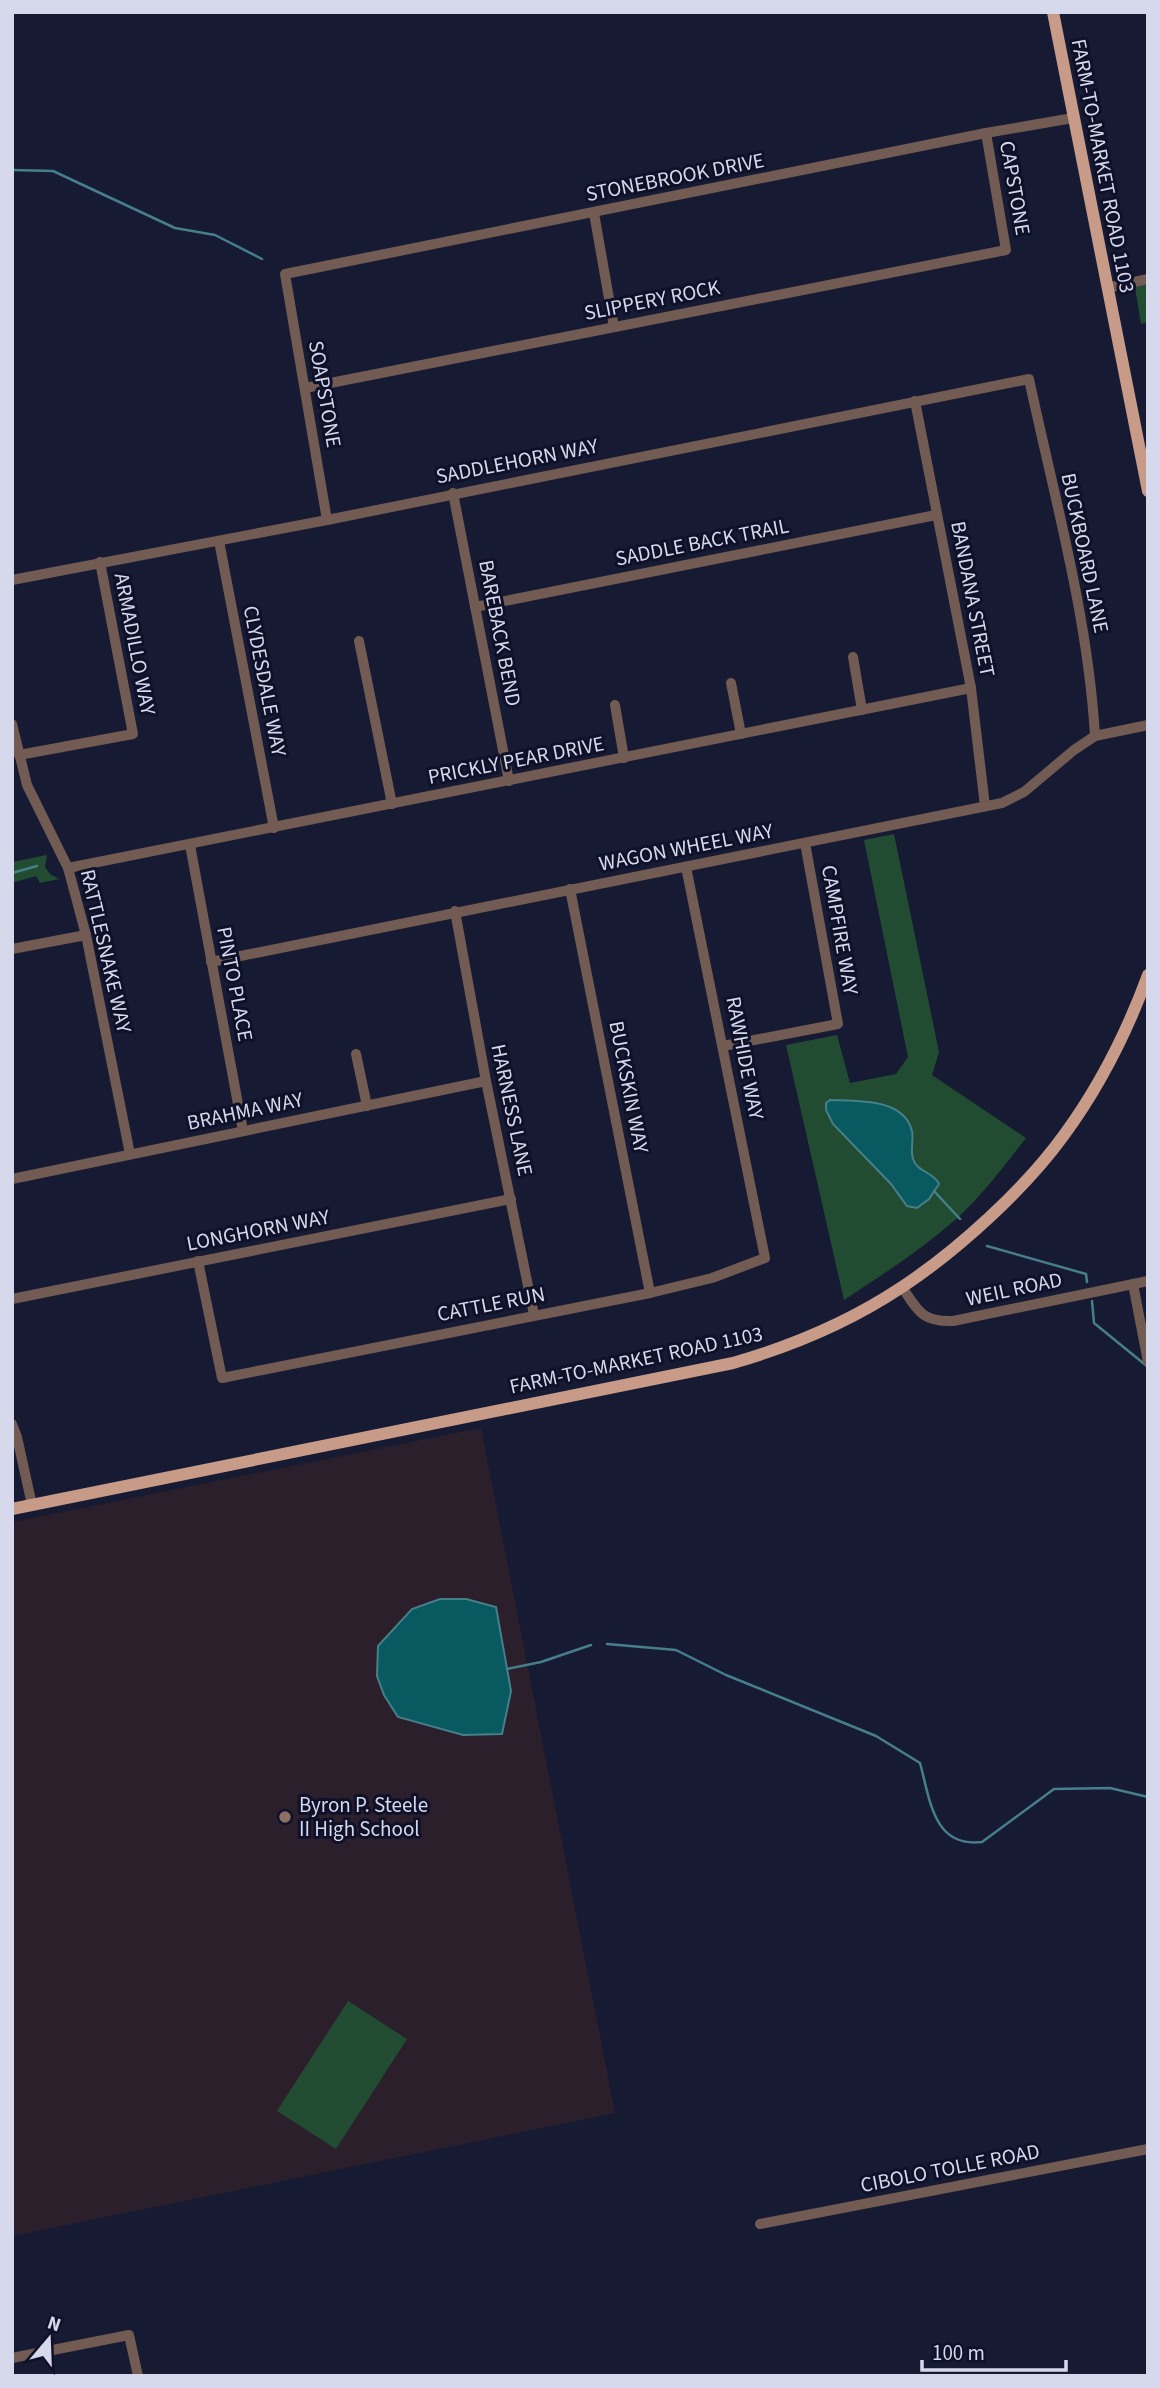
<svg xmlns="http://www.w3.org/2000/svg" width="1160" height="2388" font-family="'Source Sans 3',sans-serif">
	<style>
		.education { fill: #2b1f2c }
		.green { fill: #224c32 }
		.water { fill: #095961; stroke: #467f8a; stroke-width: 2 }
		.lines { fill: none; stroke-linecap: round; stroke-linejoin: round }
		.stream { stroke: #467f8a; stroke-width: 2.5 }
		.minor { stroke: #715b52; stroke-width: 10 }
		.major { stroke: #c79b87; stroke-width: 12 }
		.education-dot { fill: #8d6e63; stroke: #0e1129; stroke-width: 2.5 }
		.labels { text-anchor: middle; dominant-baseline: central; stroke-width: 6; stroke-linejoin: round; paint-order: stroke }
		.street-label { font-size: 21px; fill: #d5d9eb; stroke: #0e1129 }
		.poi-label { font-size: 21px; fill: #d5d9eb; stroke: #0e1129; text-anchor: start }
	</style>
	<rect width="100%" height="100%" fill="#161a33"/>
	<polygon class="education" points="481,1428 615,2113 12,2236 12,1522"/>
	<g class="green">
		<polygon points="1148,284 1148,322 1141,324 1135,287"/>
		<path d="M 894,834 L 939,1052 L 932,1075 L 1026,1138 C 1004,1166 982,1196 955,1220 C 921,1250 882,1275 844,1300 L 786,1045 L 837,1035 L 850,1083 L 896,1074 L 908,1057 L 864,840 Z"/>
		<polygon points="47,855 45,867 50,874 59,879 40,883 36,876 12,883 12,862"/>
		<polygon points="348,2001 407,2039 336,2149 277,2111"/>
	</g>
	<g class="water">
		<path d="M 830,1100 C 857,1101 904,1098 912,1131 C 914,1140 910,1150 913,1159 C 917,1172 934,1172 939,1184 L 929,1199 L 917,1208 L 907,1206 L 891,1184 L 833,1124 L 826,1110 L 826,1103 Z"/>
		<polygon points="440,1599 466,1599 496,1607 511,1691 502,1734 463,1735 398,1717 384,1695 377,1676 378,1646 412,1609"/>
	</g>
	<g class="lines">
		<g class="stream">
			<polyline points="12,170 53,171 175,228 215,235 262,259"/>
			<polyline points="12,873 37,866"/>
			<polyline points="934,1191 960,1219"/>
			<polyline points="987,1246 1086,1274 1087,1282"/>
			<polyline points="1092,1301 1094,1323 1148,1367"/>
			<path d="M 607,1644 L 676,1650 L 726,1675 L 876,1736 L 920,1763 C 930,1799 933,1848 982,1842 L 1054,1789 L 1110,1788 L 1148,1797"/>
			<polyline points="507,1669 541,1662 591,1645"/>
		</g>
		<g class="minor">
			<polyline points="594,213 614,327"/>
			<polyline points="1107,288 1148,279"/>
			<polyline points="305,388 1006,250 986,133"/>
			<polyline points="915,401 971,688 985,806"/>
			<polyline points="453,493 509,781"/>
			<polyline points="327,520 285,274 986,133 1073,118"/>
			<polyline points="219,541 274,828"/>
			<path d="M 12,580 L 327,520 L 1029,379 C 1054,496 1088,616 1095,736"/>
			<polyline points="475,607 936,515"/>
			<polyline points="359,641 392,804"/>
			<polyline points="853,657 862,710"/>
			<polyline points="731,683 741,734"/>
			<polyline points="615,705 624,758"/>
			<polyline points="12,724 27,785 68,868 86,935 130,1154"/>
			<polyline points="19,755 133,734 100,562"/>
			<polyline points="190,845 243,1131"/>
			<polyline points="68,868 971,688"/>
			<polyline points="570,889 650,1293"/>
			<polyline points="455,911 486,1081 534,1315"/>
			<polyline points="12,949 86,935"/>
			<polyline points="211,962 1002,803 1024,792 1074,750 1095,736 1148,725"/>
			<polyline points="723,1046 838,1024 805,843"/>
			<polyline points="356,1054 367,1106"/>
			<polyline points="12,1179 486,1081"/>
			<polyline points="198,1261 222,1378 650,1293 712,1278 765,1258 686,867"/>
			<polyline points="1133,1284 1148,1362"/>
			<path d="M 902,1287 C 918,1311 922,1322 953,1321 L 1148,1281"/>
			<polyline points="12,1299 511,1199"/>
			<polyline points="12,1424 17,1437 32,1505"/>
			<polyline points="760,2224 1148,2149"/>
			<polyline points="12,2358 129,2335 138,2376"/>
		</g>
		<g class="major">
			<polyline points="1053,12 1148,491"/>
			<path d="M 12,1509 L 733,1363 C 792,1346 851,1321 902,1287 C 958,1250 1025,1189 1064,1135 C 1100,1086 1127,1032 1148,975"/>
		</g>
	</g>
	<circle class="education-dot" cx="285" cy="1817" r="7"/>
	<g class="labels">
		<g class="street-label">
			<text transform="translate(1103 166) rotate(79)">FARM-TO-MARKET ROAD 1103</text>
			<text transform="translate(675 177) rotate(-11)">STONEBROOK DRIVE</text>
			<text transform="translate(1015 188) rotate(80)">CAPSTONE</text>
			<text transform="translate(652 300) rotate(-11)">SLIPPERY ROCK</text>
			<text transform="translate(325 394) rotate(80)">SOAPSTONE</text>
			<text transform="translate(517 461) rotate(-11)">SADDLEHORN WAY</text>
			<text transform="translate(702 542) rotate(-11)">SADDLE BACK TRAIL</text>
			<text transform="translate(1085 553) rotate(78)">BUCKBOARD LANE</text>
			<text transform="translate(973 599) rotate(79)">BANDANA STREET</text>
			<text transform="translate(500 633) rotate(79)">BAREBACK BEND</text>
			<text transform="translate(135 644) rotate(79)">ARMADILLO WAY</text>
			<text transform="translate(265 681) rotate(79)">CLYDESDALE WAY</text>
			<text transform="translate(516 760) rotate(-11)">PRICKLY PEAR DRIVE</text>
			<text transform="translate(686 847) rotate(-11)">WAGON WHEEL WAY</text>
			<text transform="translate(840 930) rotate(80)">CAMPFIRE WAY</text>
			<text transform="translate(106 951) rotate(77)">RATTLESNAKE WAY</text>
			<text transform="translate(235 984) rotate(79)">PINTO PLACE</text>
			<text transform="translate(745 1058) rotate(79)">RAWHIDE WAY</text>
			<text transform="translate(629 1087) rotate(79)">BUCKSKIN WAY</text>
			<text transform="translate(512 1110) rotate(78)">HARNESS LANE</text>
			<text transform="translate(245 1111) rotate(-12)">BRAHMA WAY</text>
			<text transform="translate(258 1230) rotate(-11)">LONGHORN WAY</text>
			<text transform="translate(1014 1289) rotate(-12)">WEIL ROAD</text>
			<text transform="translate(491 1304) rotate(-11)">CATTLE RUN</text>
			<text transform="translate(636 1360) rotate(-12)">FARM-TO-MARKET ROAD 1103</text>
			<text transform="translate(950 2168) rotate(-11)">CIBOLO TOLLE ROAD</text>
		</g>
		<g class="poi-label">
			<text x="299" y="1805">Byron P. Steele<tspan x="299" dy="24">II High School</tspan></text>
		</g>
	</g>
	<rect width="1160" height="2388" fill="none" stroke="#d5d9eb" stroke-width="28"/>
	<g transform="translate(49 2339) rotate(19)" stroke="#0e1129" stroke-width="5" paint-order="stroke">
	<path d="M0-5L12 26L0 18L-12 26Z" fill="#d5d9eb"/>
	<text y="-10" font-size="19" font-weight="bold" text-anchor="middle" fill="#d5d9eb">N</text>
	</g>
	<path d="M922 2360v10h144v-10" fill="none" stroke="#d5d9eb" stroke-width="3.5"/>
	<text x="932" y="2360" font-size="21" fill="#d5d9eb" stroke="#0e1129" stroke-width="5" paint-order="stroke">100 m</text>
</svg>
